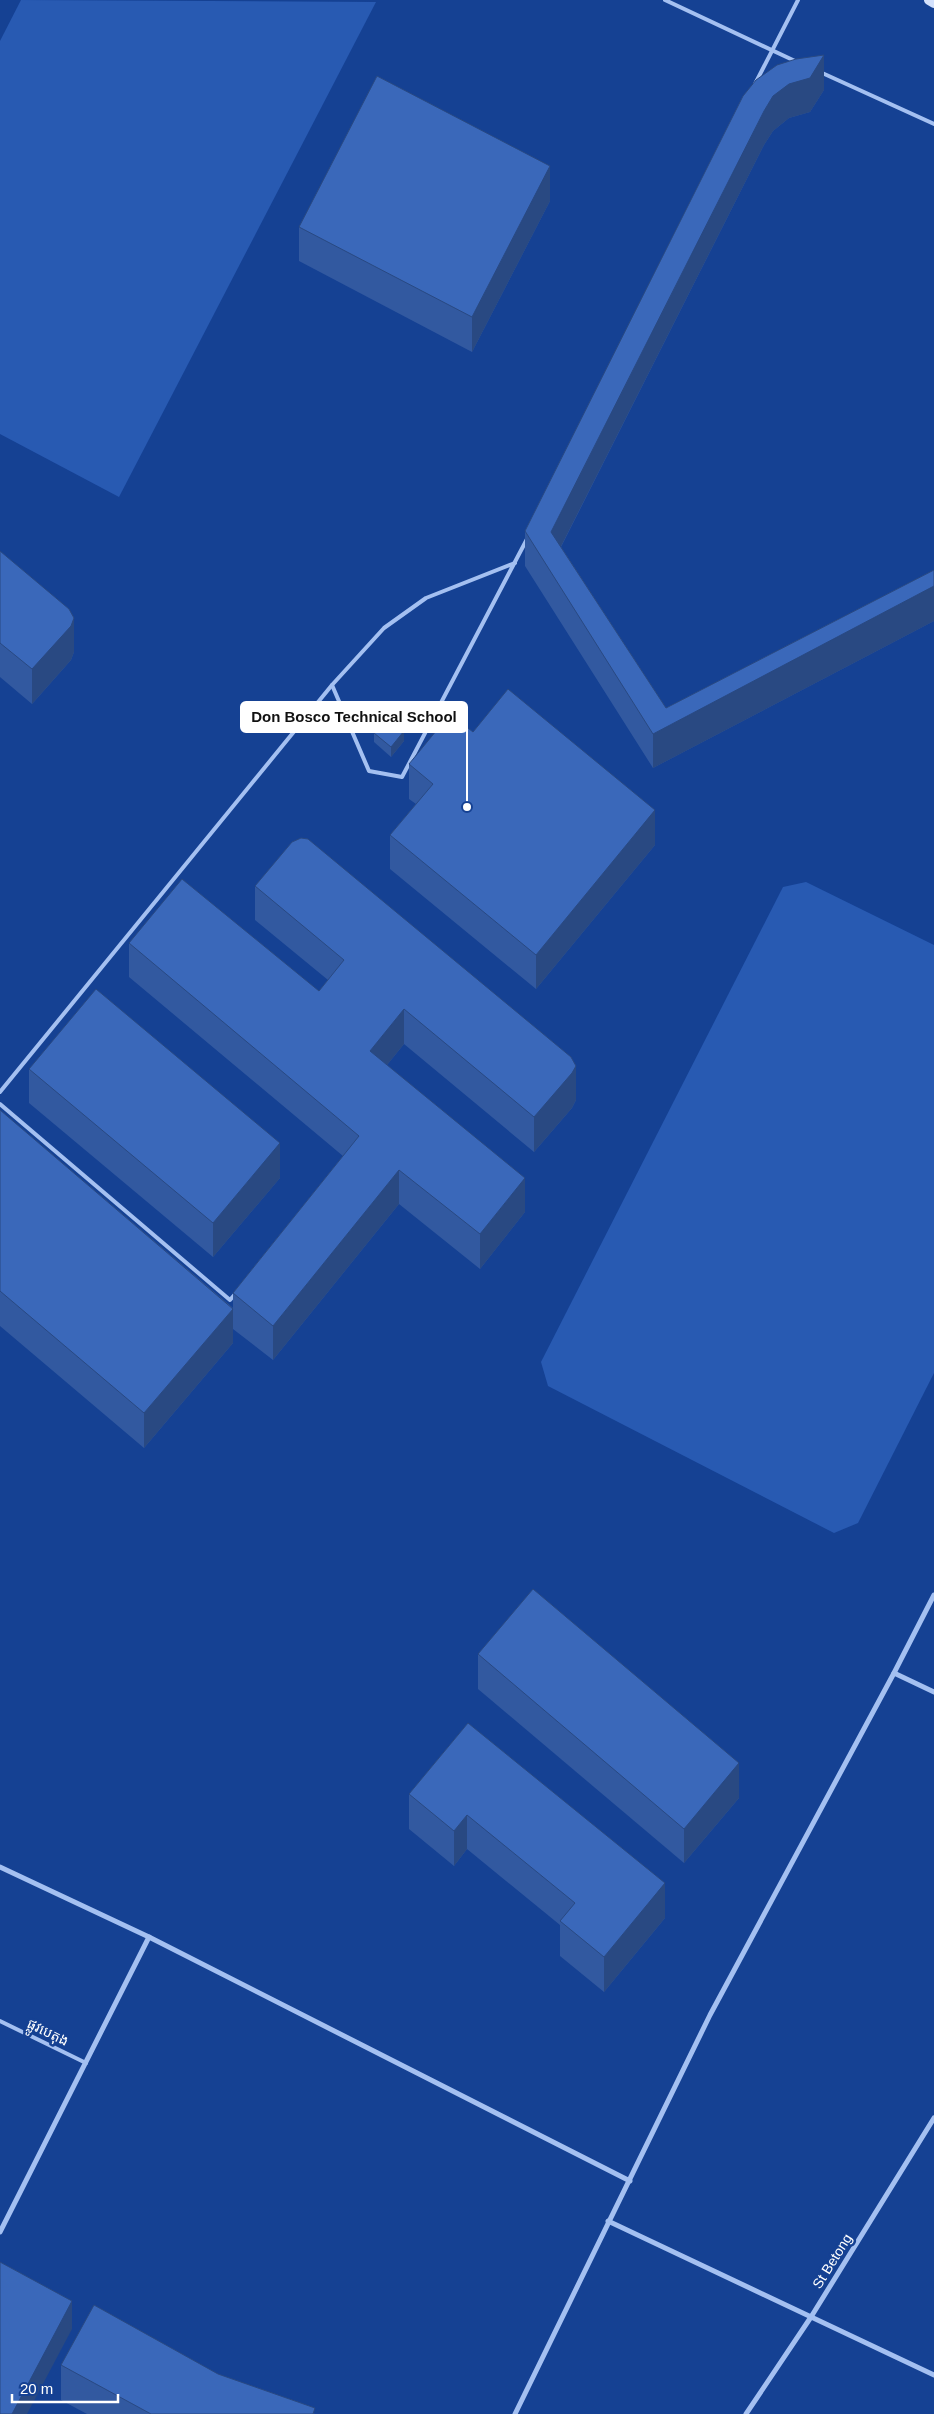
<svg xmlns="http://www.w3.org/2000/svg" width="934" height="2414" font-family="Arial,'Noto Sans Khmer',sans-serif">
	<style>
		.green { fill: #285ab2 }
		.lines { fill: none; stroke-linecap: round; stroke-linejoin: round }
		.service { stroke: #a4c0f1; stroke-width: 4 }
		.minor { stroke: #a4c0f1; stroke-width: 5 }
		.secondary { stroke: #d3e1fc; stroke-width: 10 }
		.wall { fill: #3259a0 }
		.shaded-wall { fill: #294982 }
		.building { fill: #3a68ba; stroke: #294982 }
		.labels { text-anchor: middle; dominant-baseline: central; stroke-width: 5; stroke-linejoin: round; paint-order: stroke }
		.street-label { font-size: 14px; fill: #fff; stroke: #154193 }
		.leader { fill: none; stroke: #fff; stroke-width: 2 }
		.callout-dot { fill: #fff; stroke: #154193; stroke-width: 2 }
		.callout { fill: #fff; stroke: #fff; stroke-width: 2 }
		.callout-label { font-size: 15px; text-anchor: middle; font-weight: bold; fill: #111 }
	</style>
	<rect width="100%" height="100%" fill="#154193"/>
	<g class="green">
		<polygon points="21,0 376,2 119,497 0,434 0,41"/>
		<polygon points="806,882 934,945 934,1373 858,1523 834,1533 548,1386 541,1362 783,887"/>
	</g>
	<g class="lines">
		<g class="service">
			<polyline points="665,0 795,61"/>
			<polyline points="820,72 934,124"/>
			<polyline points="755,84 798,0"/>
			<polyline points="332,685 369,771 402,777 527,539"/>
			<polyline points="0,1092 332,685 384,628 426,598 515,563"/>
			<polyline points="0,1104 230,1300 236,1293"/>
			<polyline points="0,2021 86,2063"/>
		</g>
		<g class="minor">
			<polyline points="894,1673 934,1692"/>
			<polyline points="0,1867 149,1937 630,2181"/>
			<polyline points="608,2221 934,2375"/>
			<polyline points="0,2232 149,1937"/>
			<polyline points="515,2414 710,2015 894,1673 934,1595"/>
			<polyline points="746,2414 811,2317 934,2118"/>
		</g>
		<polyline class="secondary" points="929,0 934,3"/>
	</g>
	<g class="wall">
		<polygon points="756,80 824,90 810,112 789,118 773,131 764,145 561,547 666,708 934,570 934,621 653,768 525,566 525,531"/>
		<polygon points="550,201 472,352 299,261 299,227"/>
		<polygon points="0,551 74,652 71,660 32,704 0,677"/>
		<polygon points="473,732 655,845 536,989 390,869 390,835 416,804 409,799 409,764"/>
		<polygon points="374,733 404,741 391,757 374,742"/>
		<polygon points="255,886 576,1100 572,1108 534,1152 404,1044 387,1065 525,1212 480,1269 399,1204 273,1360 233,1329 233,1343 144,1448 0,1326 0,1110 233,1308 233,1293 343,1156 129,977 129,943 319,991 328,980 255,920"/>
		<polygon points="29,1069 280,1178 213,1257 29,1103"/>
		<polygon points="478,1654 739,1798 684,1863 478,1689"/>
		<polygon points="468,1723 665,1918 604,1992 560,1956 560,1925 467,1849 454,1866 409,1829 409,1794"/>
		<polygon points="61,2365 218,2374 315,2414 87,2414 61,2400"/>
	</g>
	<g class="shaded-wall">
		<polygon points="824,55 824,90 810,112 789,118 773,131 764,145 551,566 551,532 764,111 773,96"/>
		<polygon points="550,166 550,201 472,352 472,317"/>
		<polygon points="934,586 934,621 653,768 653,734"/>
		<polygon points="74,618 74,652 71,660 32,704 32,669"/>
		<polygon points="404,731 404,741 391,757 391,747"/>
		<polygon points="655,810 655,845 536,989 536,955"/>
		<polygon points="404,1009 404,1044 370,1086 370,1051"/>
		<polygon points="576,1066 576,1100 572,1108 534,1152 534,1117"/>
		<polygon points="280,1143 280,1178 213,1257 213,1223"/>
		<polygon points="399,1170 399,1204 273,1360 273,1326"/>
		<polygon points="525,1178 525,1212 480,1269 480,1234"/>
		<polygon points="233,1309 233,1343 144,1448 144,1413"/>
		<polygon points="739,1763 739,1798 684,1863 684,1829"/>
		<polygon points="467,1815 467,1849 454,1866 454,1831"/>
		<polygon points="665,1883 665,1918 604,1992 604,1957"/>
		<polygon points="72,2301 72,2329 27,2414 12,2414"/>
	</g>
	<g class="building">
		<polygon points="824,55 810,78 789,84 773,96 764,111 551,532 666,708 934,570 934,586 653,734 525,531 743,96 756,80 777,65 796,59"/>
		<polygon points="377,76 550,166 472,317 299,227"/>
		<polygon points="0,551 69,609 74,618 71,626 32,669 0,643"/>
		<polygon points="508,689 655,810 536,955 390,835 433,784 409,764 450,714 473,732"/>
		<polygon points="387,717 404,731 391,747 374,733"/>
		<polygon points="301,838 308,839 571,1057 576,1066 572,1073 534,1117 404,1009 370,1051 525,1178 480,1234 399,1170 273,1326 233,1293 359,1136 129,943 182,879 319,991 344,960 255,886 292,842"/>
		<polygon points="96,989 280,1143 213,1223 29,1069"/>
		<polygon points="0,1110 233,1309 144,1413 0,1291"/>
		<polygon points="533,1589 739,1763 684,1829 478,1654"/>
		<polygon points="468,1723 665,1883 604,1957 560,1921 575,1903 467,1815 454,1831 409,1794"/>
		<polygon points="0,2262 72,2301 12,2414 0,2414"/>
		<polygon points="94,2305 218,2374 315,2408 313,2414 151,2414 61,2365"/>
	</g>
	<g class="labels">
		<g class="street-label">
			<text transform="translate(48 2032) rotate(26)">ផ្លូវបេតុង</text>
			<text transform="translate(832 2261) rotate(-58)">St Betong</text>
		</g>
	</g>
	<path class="leader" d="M467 807L467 717"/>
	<circle class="callout-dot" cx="467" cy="807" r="5"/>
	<rect class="callout" x="241" y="702" width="226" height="30" rx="5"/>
	<g class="callout-label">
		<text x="354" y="722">Don Bosco Technical School</text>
	</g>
	<path d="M12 2394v8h106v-8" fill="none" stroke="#ffffff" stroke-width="2.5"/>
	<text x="20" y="2394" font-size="15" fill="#ffffff" stroke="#154193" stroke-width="4" paint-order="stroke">20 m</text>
</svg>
